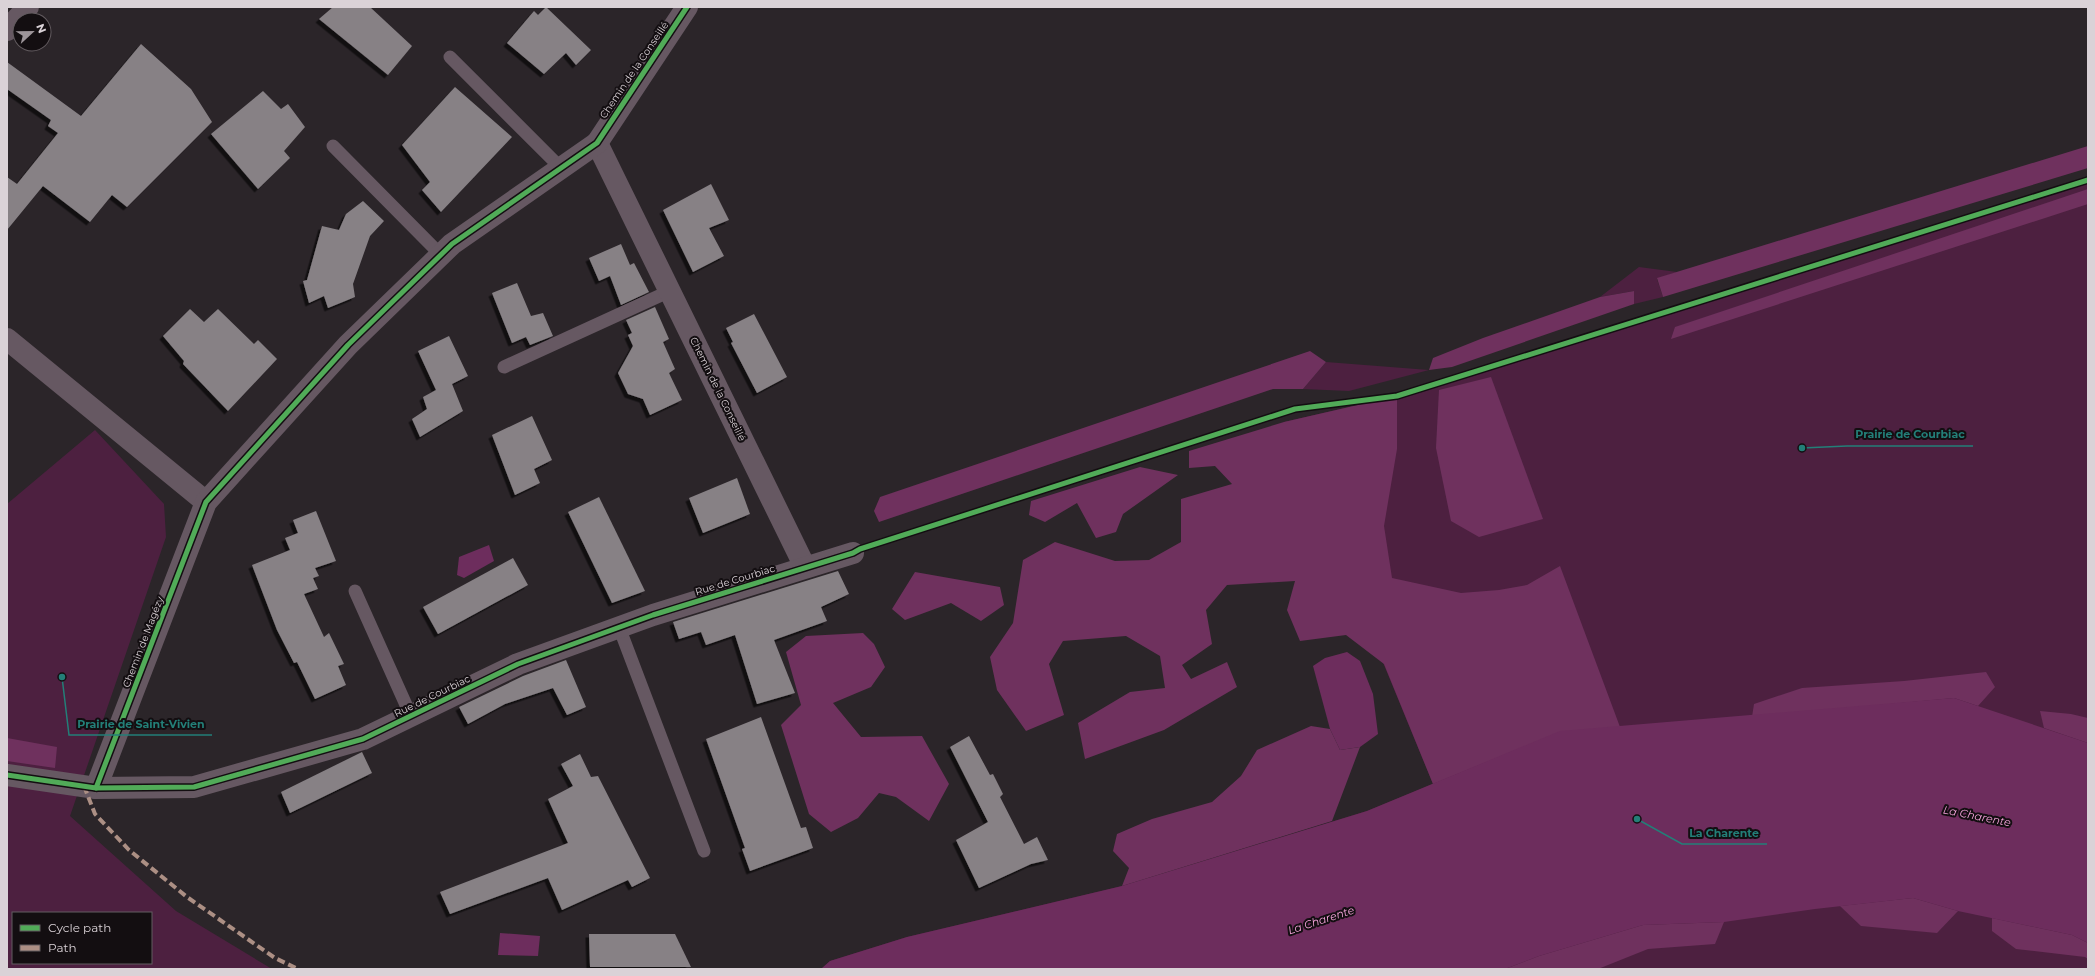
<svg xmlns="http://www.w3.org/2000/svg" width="2095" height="976" font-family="Montserrat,sans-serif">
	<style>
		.green { fill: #4d2040; fill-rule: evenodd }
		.forest { fill: #6f315e }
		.water { fill: #6d2d5d }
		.building { fill: #878185; filter: url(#shadow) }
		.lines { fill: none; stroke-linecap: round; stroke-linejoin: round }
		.service { stroke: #665862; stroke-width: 13 }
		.minor { stroke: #665862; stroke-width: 22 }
		.quiet { stroke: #ac8f84; stroke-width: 4; stroke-dasharray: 8 4; stroke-linecap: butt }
		.cycleway-casing { stroke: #130e11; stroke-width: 8 }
		.cycleway { stroke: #51ab58; stroke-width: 5 }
		.labels { text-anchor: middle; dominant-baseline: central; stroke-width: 4; stroke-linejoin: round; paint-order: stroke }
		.street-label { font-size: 10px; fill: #dad2d7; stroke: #130e11 }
		.water-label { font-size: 11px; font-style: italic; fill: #f7a5dd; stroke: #130e11 }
		.leader { fill: none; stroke: #237f78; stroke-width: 1.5 }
		.callout-dot { fill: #237f78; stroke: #130e11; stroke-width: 1.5 }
		.callout-label { font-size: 11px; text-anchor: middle; font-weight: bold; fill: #237f78; stroke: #130e11; stroke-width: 4; stroke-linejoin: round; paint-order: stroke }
	</style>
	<defs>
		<filter id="shadow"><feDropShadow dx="-3.5" dy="3.5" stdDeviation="0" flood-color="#0009"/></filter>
	</defs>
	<rect width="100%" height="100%" fill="#2b2529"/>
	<g class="green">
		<polygon points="2088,180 2088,969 821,969 830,961 907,937 1122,886 1367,811 1433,784 1284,422 1397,396"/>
		<polygon points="1639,267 1677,272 1657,279 1663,297 1634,304 1634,291 1600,297"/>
		<polygon points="1326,362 1429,370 1349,391 1303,389"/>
		<path d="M 95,430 L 164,504 L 166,537 L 70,816 L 176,911 L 272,969 L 7,969 L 7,504 ZM 13,913 L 151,913 L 151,963 L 13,963 Z"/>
	</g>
	<g class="forest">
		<polygon points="2088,146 2088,168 1663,297 1657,278"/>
		<polygon points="2088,189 2088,204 1671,339 1675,327"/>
		<polygon points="1634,291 1634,304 1452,367 1429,370 1433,358 1483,338 1600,297"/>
		<polygon points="1310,351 1326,362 1303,389 1273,389 879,522 874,511 880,497"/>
		<polygon points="1491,377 1543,519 1479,537 1451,521 1436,448 1439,390"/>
		<polygon points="1397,396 1397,449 1384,526 1392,578 1461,593 1499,590 1527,585 1560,566 1620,727 1560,732 1433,784 1384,664 1346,635 1300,641 1287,610 1295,581 1227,585 1206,610 1212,644 1182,665 1191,679 1227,662 1237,687 1164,730 1085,759 1078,723 1130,692 1165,688 1160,656 1126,636 1063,641 1049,664 1064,715 1026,731 997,690 990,657 1013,623 1023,560 1055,542 1115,561 1149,560 1181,542 1181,499 1232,484 1215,466 1189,468 1189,451 1284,422"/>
		<polygon points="1140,467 1178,475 1123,514 1116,532 1096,538 1077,503 1045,522 1029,515 1031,501"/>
		<polygon points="915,572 1000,587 1004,605 981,621 951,603 905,620 892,609"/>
		<polygon points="863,633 874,644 885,667 871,687 833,703 861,737 922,736 949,784 929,821 896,797 879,793 858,818 831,832 809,814 781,725 801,705 786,652 806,636"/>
		<polygon points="1986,672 1995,687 1978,706 1954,698 1752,717 1754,704 1802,688 1904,681"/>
		<polygon points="2040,711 2071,714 2088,718 2088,743 2044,728"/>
		<polygon points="1311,726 1330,729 1340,750 1360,747 1332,821 1122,886 1129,868 1113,851 1117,834 1152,819 1212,802 1241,776 1257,750"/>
		<polygon points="7,738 57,747 55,768 7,761"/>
		<polygon points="1913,898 1958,911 1937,933 1861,926 1840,906"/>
		<polygon points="1992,918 2072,935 2088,943 2088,959 2085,957 2016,949 1992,931"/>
		<polygon points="1724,922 1715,944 1648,949 1598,969 1505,969 1539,956 1643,925"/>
	</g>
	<g class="water">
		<polygon points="489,545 494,561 464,578 457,575 459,557"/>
		<polygon points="1347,652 1360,661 1373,694 1378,734 1360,747 1340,750 1330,729 1313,666 1325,658"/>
		<polygon points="1954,698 2088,743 2088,943 2072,935 1958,911 1913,898 1815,909 1724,922 1643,925 1539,956 1505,969 821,969 830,961 907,937 1122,886 1367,811 1560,731"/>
		<polygon points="500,933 540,936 538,956 498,955"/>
	</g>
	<g class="building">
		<polygon points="333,7 370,7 412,46 388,75 319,19"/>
		<polygon points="546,7 591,50 576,65 566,53 544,74 507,43 534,11 538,15"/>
		<polygon points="141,44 191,89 212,122 127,207 112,195 90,222 43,186 7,230 7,177 17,184 58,133 48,126 51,120 7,89 7,62 81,116"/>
		<polygon points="455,87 512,137 441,212 422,190 430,182 402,145"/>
		<polygon points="263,91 281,109 288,104 305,127 284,151 290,158 258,189 211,134"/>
		<polygon points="711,184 729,220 709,228 724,256 693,272 663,210"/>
		<polygon points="363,201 384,221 370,236 353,284 355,297 328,308 324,296 309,303 303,281 307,280 322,226 339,230 346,214"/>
		<polygon points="621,244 630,265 634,263 649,292 621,305 610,276 599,281 589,258"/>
		<polygon points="517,283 531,316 543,313 553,336 530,345 526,337 512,343 492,293"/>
		<polygon points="655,307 669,339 663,342 675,369 669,373 682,400 650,415 643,399 628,394 618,373 633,346 628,335 632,333 626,320"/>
		<polygon points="190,309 204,322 218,309 254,344 258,340 277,359 228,411 183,364 184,361 163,336"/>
		<polygon points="754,314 787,377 757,393 731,343 733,342 726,328"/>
		<polygon points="449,336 468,376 452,384 463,411 420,437 412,419 427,409 423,397 436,390 418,351"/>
		<polygon points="532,416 552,460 534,469 540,483 515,495 492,435"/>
		<polygon points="737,478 750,514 703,533 689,498"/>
		<polygon points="599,497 645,591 612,603 568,512"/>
		<polygon points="316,511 336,561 315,568 319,576 313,578 318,589 304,594 324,637 329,633 344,664 338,666 346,685 315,699 297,662 294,663 277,630 252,565 290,550 285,538 298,533 293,520"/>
		<polygon points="513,558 528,585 438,634 423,607"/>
		<polygon points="838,571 849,594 821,607 827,621 774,640 795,693 757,704 735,635 706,645 701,632 679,639 673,622"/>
		<polygon points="566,660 586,707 567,715 553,688 505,704 468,724 459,707 523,676"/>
		<polygon points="761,717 801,828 806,827 813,848 750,871 742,849 745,848 706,739"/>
		<polygon points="969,736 990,775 993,774 1003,794 1000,797 1024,844 1037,837 1048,860 1031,864 979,888 956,840 988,822 950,747"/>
		<polygon points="362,752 372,773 290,813 281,792"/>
		<polygon points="580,754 591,777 598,776 650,878 632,887 628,880 562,910 548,878 450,914 440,892 568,843 548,799 573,786 561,764"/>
		<polygon points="589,934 675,934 691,967 590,967"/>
	</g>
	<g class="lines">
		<g class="service">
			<polyline points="450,57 561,168"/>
			<polyline points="333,146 441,255"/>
			<polyline points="504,367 670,291"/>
			<polyline points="355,591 411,716"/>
			<polyline points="619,627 704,851"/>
		</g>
		<g class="minor">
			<polyline points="7,30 28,7"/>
			<polyline points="597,143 805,567"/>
			<polyline points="7,339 206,502"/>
			<polyline points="7,775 96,788 194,787 363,739 518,664 653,615 853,553"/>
			<polyline points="96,788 206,502 348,345 452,244 597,143 687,7"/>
		</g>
		<polyline class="quiet" points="84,786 95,814 129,850 187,897 275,958 298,969"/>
		<g class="cycleway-casing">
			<g id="cycleway">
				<polyline points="7,775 96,788 194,787 363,739 518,664 653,615 853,553 860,549 1295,409 1397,396 2088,180"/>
				<polyline points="96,788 206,502 348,345 452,244 597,143 687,7"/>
			</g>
		</g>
		<use href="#cycleway" class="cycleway"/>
	</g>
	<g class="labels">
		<g class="street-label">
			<text transform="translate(634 70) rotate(-56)">Chemin de la Conseillé</text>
			<text transform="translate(718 389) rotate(64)">Chemin de la Conseillé</text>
			<text transform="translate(735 580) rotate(-17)">Rue de Courbiac</text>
			<text transform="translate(143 642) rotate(-69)">Chemin de Magézy</text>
			<text transform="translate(432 696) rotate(-26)">Rue de Courbiac</text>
		</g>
		<g class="water-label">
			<text transform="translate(1977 816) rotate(11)">La Charente</text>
			<text transform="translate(1321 920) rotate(-18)">La Charente</text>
		</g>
	</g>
	<path class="leader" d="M1802 448L1847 446H1973M62 677L69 735H212M1637 819L1682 844H1767"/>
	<g class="callout-dot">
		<circle cx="1802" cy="448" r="4"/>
		<circle cx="62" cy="677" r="4"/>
		<circle cx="1637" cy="819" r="4"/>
	</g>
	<g class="callout-label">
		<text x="1910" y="438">Prairie de Courbiac</text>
		<text x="141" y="728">Prairie de Saint-Vivien</text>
		<text x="1724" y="837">La Charente</text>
	</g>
	<rect width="2095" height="976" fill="none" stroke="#dad2d7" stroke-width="16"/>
	<rect x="12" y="912" width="140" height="52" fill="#130e11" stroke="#635c60"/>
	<rect x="20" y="925" width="20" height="6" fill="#51ab58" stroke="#635c60"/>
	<text x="48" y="932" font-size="12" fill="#dad2d7">Cycle path</text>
	<rect x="20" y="945" width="20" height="6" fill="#ac8f84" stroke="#635c60"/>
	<text x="48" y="952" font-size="12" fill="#dad2d7">Path</text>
	<g transform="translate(32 32) rotate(68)"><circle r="19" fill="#130e11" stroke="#635c60"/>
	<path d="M0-3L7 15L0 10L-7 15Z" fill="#9d959a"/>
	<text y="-6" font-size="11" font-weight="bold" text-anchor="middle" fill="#dad2d7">N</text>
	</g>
</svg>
